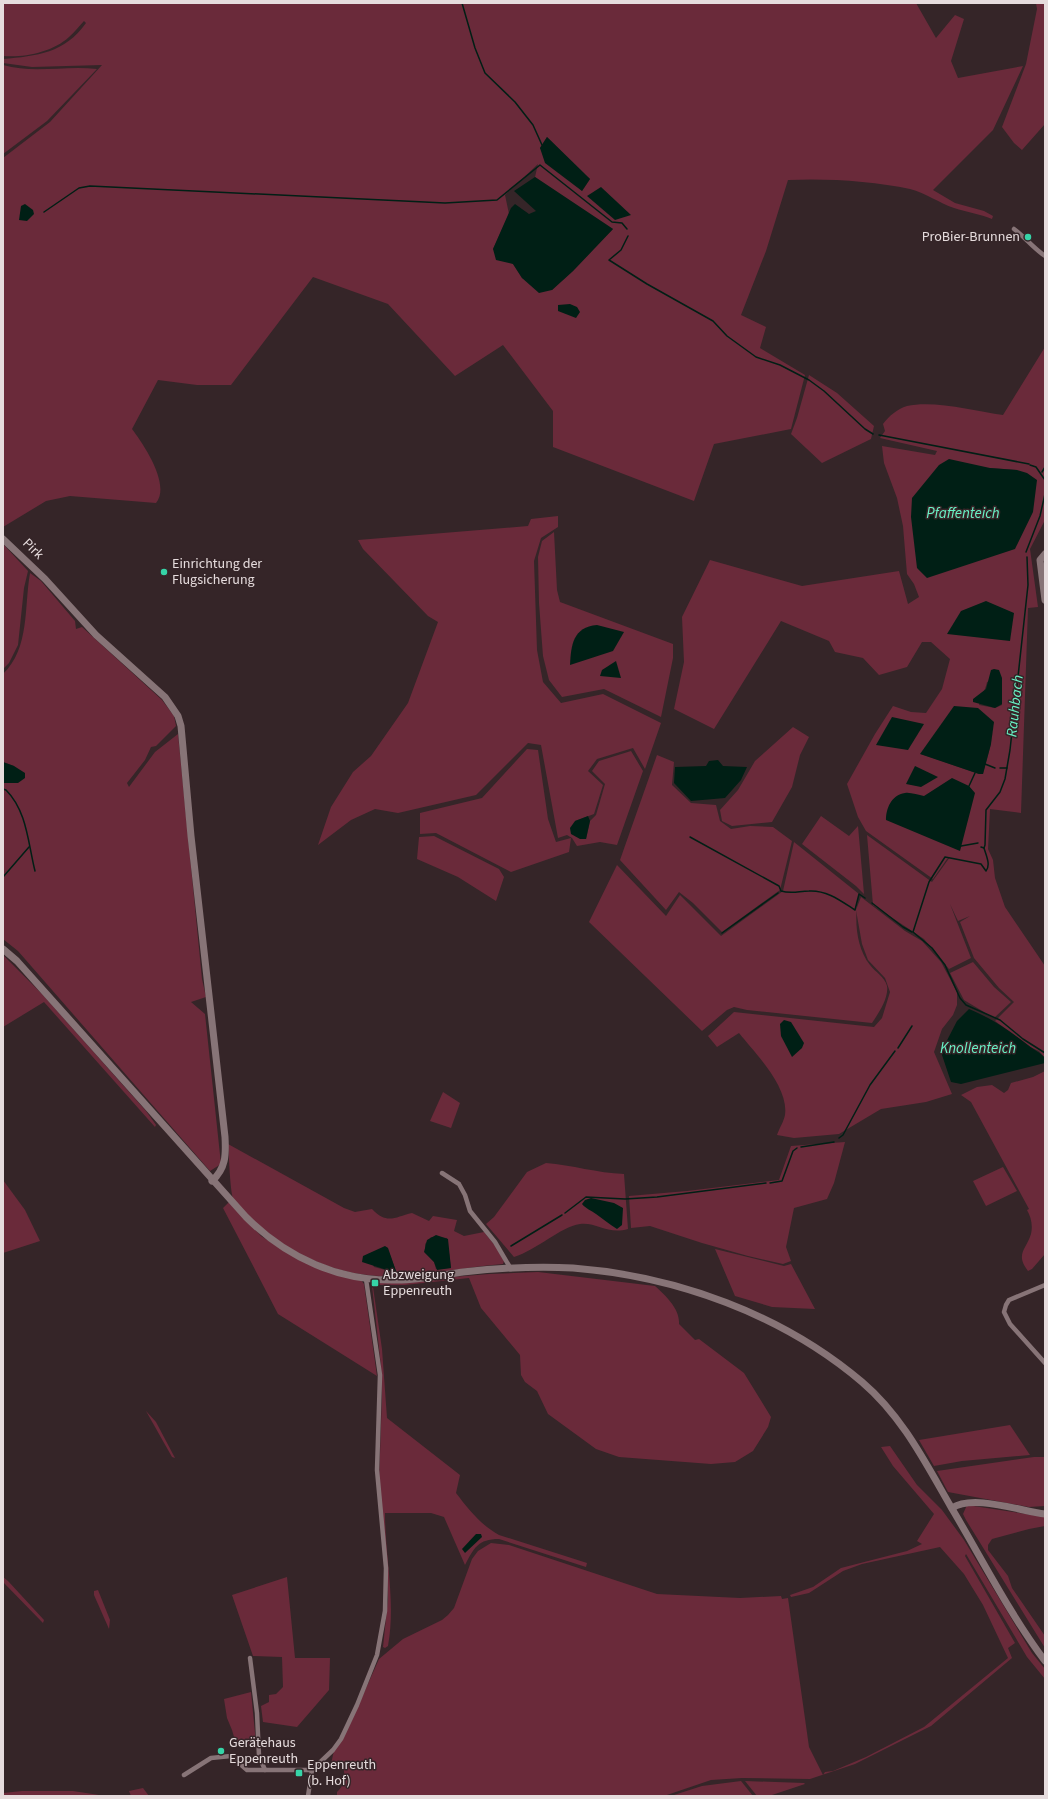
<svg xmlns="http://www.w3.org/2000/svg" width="1048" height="1799" font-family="'Source Sans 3',sans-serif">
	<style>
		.green { fill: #6a2a3a; fill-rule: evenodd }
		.water { fill: #001f15 }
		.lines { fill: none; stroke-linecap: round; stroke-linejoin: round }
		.stream { stroke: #001f15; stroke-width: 1.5 }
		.street { stroke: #877477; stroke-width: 4.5 }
		.secondary { stroke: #877477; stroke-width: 7 }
		.poi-dot { fill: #36d4a7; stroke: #352528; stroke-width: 1.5 }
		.labels { text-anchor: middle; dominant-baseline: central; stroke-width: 3; stroke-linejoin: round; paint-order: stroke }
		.poi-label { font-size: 14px; fill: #e6dcdd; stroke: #352528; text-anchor: start }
		.street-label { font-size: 14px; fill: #e6dcdd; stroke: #352528 }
		.water-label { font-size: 15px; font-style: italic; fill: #69f3c6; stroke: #352528 }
	</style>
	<rect width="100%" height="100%" fill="#352528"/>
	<g class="green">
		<path d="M 3,3 L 916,3 L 936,38 L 955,15 L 964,19 L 951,61 L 958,78 L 1023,66 L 993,130 L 933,190 L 955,203 L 984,211 L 993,216 L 992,219 C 980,214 967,212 954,208 C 939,203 926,193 910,189 C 874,181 825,178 788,180 L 766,251 L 741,315 L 766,327 L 760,348 L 805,375 L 791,429 L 714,444 L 694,501 L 553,447 L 553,411 L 503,345 L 455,376 L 388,304 L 313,277 L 231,385 L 197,385 L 158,380 L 132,429 C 144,445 171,485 156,503 L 70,496 L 46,501 L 3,527 L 3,158 L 50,122 L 102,65 L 32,67 L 3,63 L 3,59 C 37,56 65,53 86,23 L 84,21 C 79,26 75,32 69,37 C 53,52 24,58 3,56 ZM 547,137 L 590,179 L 582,191 L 540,148 ZM 538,164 L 535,177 L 613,229 L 573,271 L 552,290 L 522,278 L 513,264 L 493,249 L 509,214 L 505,195 Z"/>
		<polygon points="1036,3 1045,3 1045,124 1022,150 1014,143 1002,127 1026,64 1037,9"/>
		<path d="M 3,65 C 34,74 66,65 97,69 L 47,121 L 3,154 Z"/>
		<path d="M 1045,347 L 1045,520 L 1030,549 L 1038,607 L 1028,608 L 1021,813 L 990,809 L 988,849 L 993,860 L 995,878 L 1005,907 L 1045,966 L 1045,1058 L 1039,1051 L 1030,1047 L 995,1021 L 1014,1002 L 999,988 L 974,958 L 960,922 L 970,916 L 958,921 L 950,904 L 971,958 L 949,969 L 924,939 L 873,905 L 867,835 L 932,882 L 950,857 L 947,859 L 933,879 L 866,831 L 858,817 L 847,784 L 875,734 L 893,706 L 911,712 L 926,713 L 942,689 L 950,659 L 931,642 L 922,642 L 907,667 L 879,675 L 863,658 L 835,652 L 829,641 L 781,621 L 714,729 L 674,709 L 684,662 L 682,617 L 710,560 L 802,586 L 899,571 L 908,604 L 919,597 L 914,584 L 907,574 L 903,526 L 897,498 L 884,463 L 882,446 L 935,455 L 937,451 L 880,438 L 885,431 L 883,424 C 889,416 897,409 907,406 C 934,400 975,411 1003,415 ZM 990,468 L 1017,470 L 912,498 ZM 1002,678 L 1002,705 L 995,708 L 979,705 C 981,696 985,691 987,682 ZM 991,744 L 983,774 L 979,774 L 921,754 Z"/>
		<polygon points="809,375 837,393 874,426 871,439 822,463 791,434 797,418"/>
		<polygon points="558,516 558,527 541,538 534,561 537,650 543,682 561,703 603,694 661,723 645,769 633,748 597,759 588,771 603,785 594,814 575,821 586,839 590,821 596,815 605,784 592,771 599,761 631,751 643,771 617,845 600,842 577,846 572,838 567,835 558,838 541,745 528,743 476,795 398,813 375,809 351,820 318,845 331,807 353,772 371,756 408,703 438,622 428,616 363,549 358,540 528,526 531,519"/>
		<polygon points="554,532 557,590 560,602 673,644 673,658 661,717 604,689 562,697 549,680 543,656 539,603 538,557 542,541"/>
		<polygon points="3,544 28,571 24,588 18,645 9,663 3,669"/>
		<path d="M 30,573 L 41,581 L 75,621 L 76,629 L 82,627 L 162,700 L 174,716 L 176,726 L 156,746 L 151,747 L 145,760 L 127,783 L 129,787 L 155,752 L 178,734 L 202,979 L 206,997 L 191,1002 L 205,1014 L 221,1164 L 210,1171 L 18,951 L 3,939 L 3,783 L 18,783 L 14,766 L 3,762 L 3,674 C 30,648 24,607 30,573 Z"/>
		<polygon points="793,727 809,737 800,755 792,787 772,822 732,826 722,821 720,810 738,790 755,761"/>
		<polygon points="527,749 538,750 548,819 556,842 571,838 569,852 511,872 436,833 420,834 420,813 482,798"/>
		<polygon points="657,755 674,762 672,785 691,803 716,805 720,821 731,829 750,826 773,827 792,841 780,890 722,932 693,903 679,892 666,910 620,860"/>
		<polygon points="821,816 849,836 858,826 864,894 856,886 802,844"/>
		<polygon points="434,836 499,869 504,877 496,901 458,877 417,859 419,837"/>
		<path d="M 794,842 L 859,894 C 854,916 855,946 870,965 C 875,972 885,977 887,986 C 889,998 878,1014 872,1023 L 747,1010 L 734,1007 L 727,1010 L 702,1031 L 589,922 L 617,865 L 666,916 L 680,895 L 721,936 L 783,891 Z"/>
		<path d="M 861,897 L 905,931 L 922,941 L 941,962 L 957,992 L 957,1005 L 953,1015 L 942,1029 L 934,1052 L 952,1094 L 926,1102 L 881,1109 L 839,1134 L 794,1138 L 777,1135 C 779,1129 784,1121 785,1115 C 789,1087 755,1053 739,1033 L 717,1047 L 708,1036 L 734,1012 L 874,1027 L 882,1018 L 890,992 L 885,978 L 868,960 L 862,944 L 856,910 Z"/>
		<polygon points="3,955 42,994 146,1111 156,1125 155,1127 44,1002 3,1027"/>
		<polygon points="973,962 994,987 1011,1002 994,1018 964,1000 950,973"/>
		<path d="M 1045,1071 L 1045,1254 L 1032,1269 L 1028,1271 C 1015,1254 1026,1250 1031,1234 C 1033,1225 1031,1217 1027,1210 L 1029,1209 L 971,1102 L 961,1095 L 977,1087 L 992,1085 L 1004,1093 L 1008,1090 L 1011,1083 L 1033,1077 Z"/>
		<polygon points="443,1092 460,1103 451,1128 430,1121"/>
		<polygon points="845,1142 834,1183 827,1199 794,1208 786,1247 791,1261 783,1264 748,1256 702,1243 650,1226 631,1228 629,1196 687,1191 779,1180 791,1146"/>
		<path d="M 228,1144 L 344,1208 L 355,1212 L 372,1209 C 387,1225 395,1217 412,1213 L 429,1221 L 433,1216 L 457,1220 L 454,1231 L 464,1236 L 484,1232 L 497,1248 L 504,1261 L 503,1264 C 467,1267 431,1275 394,1276 C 348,1278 303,1261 267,1232 C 259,1225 237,1208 233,1198 C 230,1190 229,1154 228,1144 ZM 431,1237 L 447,1238 L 451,1268 L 436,1269 L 434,1262 L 425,1252 L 425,1244 ZM 387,1247 L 396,1271 L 393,1272 L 374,1267 L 368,1254 Z"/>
		<path d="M 546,1163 C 572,1165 597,1173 624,1174 L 628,1229 C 608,1235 597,1222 580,1224 C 560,1227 537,1250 514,1257 L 486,1224 L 494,1217 L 527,1172 Z"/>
		<polygon points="1003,1167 1017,1191 986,1206 973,1181"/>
		<polygon points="3,1180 25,1210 40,1241 3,1253"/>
		<polygon points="229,1202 261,1236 291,1255 361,1280 364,1284 377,1376 278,1314 223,1208"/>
		<polygon points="715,1249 784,1266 791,1264 815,1309 772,1307 735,1296"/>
		<path d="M 538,1272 L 655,1286 C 666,1296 680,1309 679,1324 L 695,1340 L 699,1339 L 744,1373 L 771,1417 L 768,1427 L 753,1451 L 735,1462 L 711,1464 L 619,1457 L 596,1449 L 548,1414 L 537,1391 L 525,1382 L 521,1375 L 520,1355 L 481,1308 L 469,1278 L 405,1285 L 376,1285 L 373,1287 L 374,1294 L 382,1349 L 387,1418 L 460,1475 L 456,1493 C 469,1510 481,1525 499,1535 L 587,1563 L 586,1567 L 499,1539 C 478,1539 474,1548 465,1565 L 444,1517 L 431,1513 L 385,1513 C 385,1557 396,1602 388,1646 L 385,1648 L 383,1647 L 388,1599 L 387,1567 L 379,1483 L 382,1396 L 381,1366 L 372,1286 L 380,1283 L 489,1274 Z"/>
		<polygon points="146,1411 156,1422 175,1458 172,1457"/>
		<polygon points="1010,1425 1030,1455 962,1461 934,1466 919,1440"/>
		<path d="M 890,1446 L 917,1485 L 942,1510 L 964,1540 L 1032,1653 L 1045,1669 L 1045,1679 L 1027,1657 L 966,1554 L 965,1556 L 1015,1643 L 1008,1648 L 1012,1658 L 931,1726 L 855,1764 L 810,1779 L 742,1778 L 711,1780 L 664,1796 L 337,1796 L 337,1792 C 347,1783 345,1774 342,1762 L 331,1764 L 335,1746 L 350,1724 L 379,1659 L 403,1639 L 442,1620 L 448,1615 L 454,1608 L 472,1559 L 478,1551 L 491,1543 L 509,1545 L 657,1594 L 740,1598 L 781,1596 L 782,1599 L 788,1598 L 809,1747 L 823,1775 L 825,1772 L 833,1771 L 866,1757 L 924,1727 L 1008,1658 L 983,1605 L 964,1574 L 940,1547 L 862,1564 L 843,1571 L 809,1593 L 791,1597 L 790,1595 L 813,1587 L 841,1568 L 907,1551 L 922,1544 L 917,1541 L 934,1514 L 893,1466 L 881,1447 Z"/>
		<polygon points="1034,1457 1045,1457 1045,1506 1029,1507 948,1492 937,1471"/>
		<polygon points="967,1505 1045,1517 1045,1526 1029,1529 992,1539 988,1545 988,1550 1008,1576 1012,1588 1045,1636 1045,1648 966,1520 963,1514"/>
		<polygon points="3,1577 8,1581 44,1620 43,1623 3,1582"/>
		<polygon points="287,1577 295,1658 330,1658 329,1690 297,1727 263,1722 261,1706 269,1702 269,1695 276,1694 283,1687 282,1657 253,1656 232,1595"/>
		<polygon points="98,1590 110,1620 109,1629 94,1595 94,1591"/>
		<polygon points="251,1692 256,1743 237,1747 232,1730 227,1718 224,1699"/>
		<polygon points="741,1781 753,1796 671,1796 702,1786"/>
		<polygon points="745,1781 804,1783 805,1784 769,1796 757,1796"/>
		<polygon points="143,1788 149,1796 131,1796 129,1791"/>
		<polygon points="22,1791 73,1791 99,1795 3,1796 3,1793"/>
	</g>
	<g class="water">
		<polygon points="547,137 590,179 582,191 545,163 540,148"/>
		<polygon points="535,177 613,229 573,271 552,290 539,293 522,278 513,264 496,260 493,249 511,208 515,204 529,214 536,211 514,191"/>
		<polygon points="601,187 631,215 615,220 587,196"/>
		<polygon points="25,204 33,210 34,214 27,221 19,220 21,206"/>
		<polygon points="570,304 577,307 580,312 576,318 558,311 558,305"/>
		<polygon points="949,459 990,468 1017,470 1027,473 1037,480 1033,512 1015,549 927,578 917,568 911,517 912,498 939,465"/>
		<polygon points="986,601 1014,613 1010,641 947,634 961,611"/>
		<path d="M 597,625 L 624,632 L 613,651 L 570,665 C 571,645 573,627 597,625 Z"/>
		<polygon points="616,661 621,678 600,676 602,670"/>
		<polygon points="994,669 999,670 1002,678 1002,704 995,708 973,702 973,699 986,689 991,670"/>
		<polygon points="954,706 978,708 994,722 991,744 983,774 979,774 920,754"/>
		<polygon points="892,717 924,724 908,750 876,745"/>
		<polygon points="718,760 723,766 747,767 741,780 725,798 691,801 674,783 675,767 706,766 709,761"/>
		<polygon points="3,762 14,766 25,773 25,778 18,783 3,783"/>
		<polygon points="915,766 938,777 921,787 906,784"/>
		<path d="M 952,778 L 969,786 L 975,793 L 960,851 L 886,820 C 886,809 891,795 905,793 C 910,792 918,795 924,796 Z"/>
		<polygon points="588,816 590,821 586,839 580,839 571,834 570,828 575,821"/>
		<path d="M 969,1009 C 994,1020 1006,1028 1028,1045 C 1034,1050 1040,1052 1045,1058 L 1045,1063 L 961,1084 L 951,1082 L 941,1052 L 957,1021 Z"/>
		<polygon points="784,1020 791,1022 804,1043 802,1048 792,1057 781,1036 780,1024"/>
		<path d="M 591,1198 L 614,1203 L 623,1208 L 622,1225 L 617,1229 C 609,1224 603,1219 596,1214 C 591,1210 586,1209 582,1204 L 585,1200 Z"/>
		<polygon points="436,1235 448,1239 451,1268 437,1270 434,1262 424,1252 427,1240"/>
		<polygon points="385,1246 388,1248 396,1271 393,1272 362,1262 363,1256"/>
		<polygon points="476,1534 481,1534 482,1537 465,1553 462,1549"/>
	</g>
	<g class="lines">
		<g class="stream">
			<polyline points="462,3 475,48 485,73 515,102 533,125 542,145"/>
			<polyline points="44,212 79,188 90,186 445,203 497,200 540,165 612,222 622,223 627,229"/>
			<polyline points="628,236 621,250 609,260 647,284 713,321 727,336 756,357 780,365 809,380 824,391 865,429 873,434"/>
			<polyline points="879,435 1029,464"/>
			<polyline points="1030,465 1036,467 1045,480"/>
			<polyline points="1042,472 1045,467"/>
			<polyline points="1026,552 1040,516 1045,494"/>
			<polyline points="985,764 995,768"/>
			<polyline points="1000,768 1007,768"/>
			<polyline points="969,786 975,773"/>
			<path d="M 3,789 L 6,790 C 27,811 28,843 35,871"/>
			<path d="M 690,837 L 779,886 L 781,891 C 792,894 799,891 809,891 C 827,890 841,901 855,910 L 859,894 L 865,898"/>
			<polyline points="961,846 978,843"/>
			<polyline points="981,847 984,848 985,845 986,810 1000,792 1005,779 1010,750 1028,585 1027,557"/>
			<path d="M 984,848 C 986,855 991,865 986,871 L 981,864 L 945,857 L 929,882 L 913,932 L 932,948 L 945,965 L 960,998 L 966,1005 L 1000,1020 L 1023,1039 L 1045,1053"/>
			<polyline points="3,877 29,847"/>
			<polyline points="872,903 903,927 912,932"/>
			<polyline points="722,933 778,893"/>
			<polyline points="898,1048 912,1026"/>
			<polyline points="839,1138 843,1135 870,1085 895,1051"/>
			<polyline points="801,1147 834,1142"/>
			<polyline points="770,1183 782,1181 793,1151 797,1148"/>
			<polyline points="565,1213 586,1197 625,1199 657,1197 766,1183"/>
			<polyline points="511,1246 562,1215"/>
		</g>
		<g class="street">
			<path d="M 1014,229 C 1025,237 1033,248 1045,256"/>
			<polyline points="442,1173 459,1184 465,1195 470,1211 495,1242 511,1269"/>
			<polyline points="1045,1285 1009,1300 1006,1305 1004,1312 1010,1324 1045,1363"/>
			<polyline points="250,1658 257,1713 259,1756 265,1770"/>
			<polyline points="184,1775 211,1758 231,1756 247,1770 312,1770"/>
			<polyline points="308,1796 312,1770 333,1750 341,1739 357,1705 377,1655 385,1611 386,1568 377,1470 380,1375 366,1279"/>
		</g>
		<g class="secondary">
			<path d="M 3,539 L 45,579 L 96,635 L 165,697 L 178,716 L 181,726 L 191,836 L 225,1137 C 226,1155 226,1168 212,1181"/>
			<polyline points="1045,554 1040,560 1045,600"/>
			<path d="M 3,949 L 17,961 L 246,1217 C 287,1258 340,1282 398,1280 C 420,1280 441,1275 463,1272 C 499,1268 537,1266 573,1268 C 676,1276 782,1314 862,1382 C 902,1416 925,1462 951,1507 C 982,1559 1009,1613 1045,1661"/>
			<path d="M 952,1508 C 973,1494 1020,1511 1045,1514"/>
		</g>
	</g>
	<g class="poi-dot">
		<circle cx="1028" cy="237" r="4"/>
		<circle cx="164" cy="572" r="4"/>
		<rect x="371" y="1279" width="8" height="8" rx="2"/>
		<circle cx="221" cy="1751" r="4"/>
		<rect x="295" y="1769" width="8" height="8" rx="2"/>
	</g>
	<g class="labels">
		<g class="poi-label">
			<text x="1020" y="237" text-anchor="end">ProBier-Brunnen</text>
			<text x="172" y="564">Einrichtung der<tspan x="172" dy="16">Flugsicherung</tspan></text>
			<text x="383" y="1275">Abzweigung<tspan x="383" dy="16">Eppenreuth</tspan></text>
			<text x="229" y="1743">Gerätehaus<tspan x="229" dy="16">Eppenreuth</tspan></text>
			<text x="307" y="1765">Eppenreuth<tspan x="307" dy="16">(b. Hof)</tspan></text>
		</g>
		<g class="street-label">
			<text transform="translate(33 549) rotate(45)">Pirk</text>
		</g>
		<g class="water-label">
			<text x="963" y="513">Pfaffenteich</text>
			<text transform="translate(1015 706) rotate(-84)">Rauhbach</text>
			<text x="978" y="1048">Knollenteich</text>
		</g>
	</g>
	<rect width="1048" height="1799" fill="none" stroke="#e6dcdd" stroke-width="8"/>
</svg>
